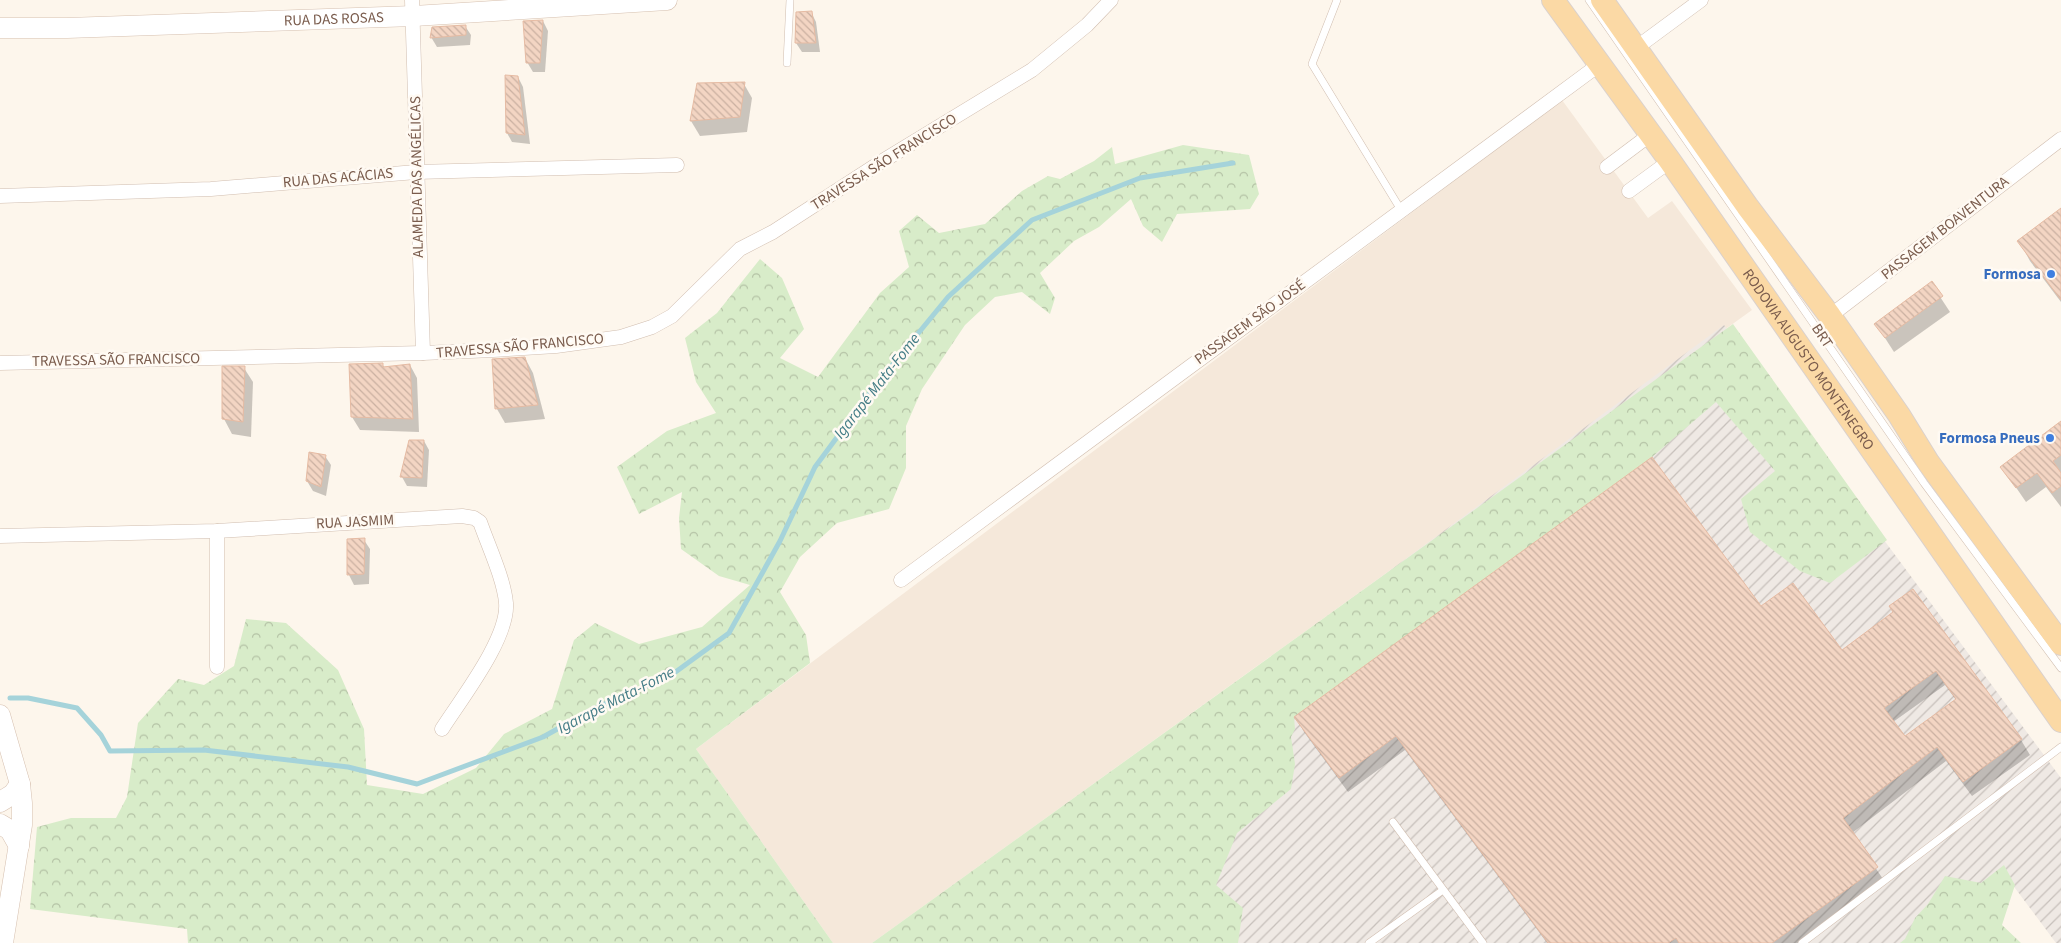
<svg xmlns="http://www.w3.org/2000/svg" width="2061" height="943" font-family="'Source Sans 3',sans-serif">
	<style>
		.residential { fill: #f5e8da }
		.industrial { fill: url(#industrial-furrows) }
		.forest { fill: url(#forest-crowns) }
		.shadow { fill: #0003; fill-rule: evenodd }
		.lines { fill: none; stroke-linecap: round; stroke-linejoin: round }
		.stream { stroke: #a5d3da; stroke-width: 5 }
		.building { fill: url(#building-back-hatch); stroke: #e6bba3; fill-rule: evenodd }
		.lane-casing { stroke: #d1beb0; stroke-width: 8 }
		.street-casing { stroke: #d1beb0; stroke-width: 15 }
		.secondary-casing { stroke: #d6c0b0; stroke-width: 21 }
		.primary-casing { stroke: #dad1cd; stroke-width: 24 }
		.lane { stroke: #fff; stroke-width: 7 }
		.street { stroke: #fff; stroke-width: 14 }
		.secondary { stroke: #fff; stroke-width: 20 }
		.primary { stroke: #fbd9a5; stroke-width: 22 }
		.shop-dot { fill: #3f7fe0; stroke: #fffaf3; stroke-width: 2 }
		.labels { text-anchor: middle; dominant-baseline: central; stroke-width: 5; stroke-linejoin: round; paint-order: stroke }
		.street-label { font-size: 15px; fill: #7a5c4d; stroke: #fffaf3 }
		.shop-label { font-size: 15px; font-weight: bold; fill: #366cbe; stroke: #fffaf3; text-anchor: end }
		.water-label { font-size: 16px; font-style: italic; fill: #437c86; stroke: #fffaf3 }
	</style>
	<defs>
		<pattern id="industrial-furrows" width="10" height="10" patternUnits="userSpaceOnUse" patternTransform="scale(1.25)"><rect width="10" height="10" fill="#efe9e4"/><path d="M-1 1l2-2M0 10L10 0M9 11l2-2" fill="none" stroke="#c7c0bb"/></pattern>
		<pattern id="forest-crowns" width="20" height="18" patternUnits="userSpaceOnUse" patternTransform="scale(1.25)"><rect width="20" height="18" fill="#d8ecc9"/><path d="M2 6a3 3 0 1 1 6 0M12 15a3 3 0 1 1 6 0" fill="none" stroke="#b4c2a5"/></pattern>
		<pattern id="building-back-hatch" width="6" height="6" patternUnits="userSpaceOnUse" patternTransform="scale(1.25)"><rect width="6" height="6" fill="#f3d5c3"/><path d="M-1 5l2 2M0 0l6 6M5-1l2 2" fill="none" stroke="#cab0a1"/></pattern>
	</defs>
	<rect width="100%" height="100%" fill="#fdf6ec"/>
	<polygon class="residential" points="1562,100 1648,218 1672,201 1752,310 872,943 833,943 696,749"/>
	<polygon class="industrial" points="1724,325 2061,778 2061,943 2056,943 2006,876 1914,943 883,943"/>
	<g class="forest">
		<polygon points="1183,145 1249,155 1259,194 1250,209 1177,214 1162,242 1143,226 1131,199 1099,227 1074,241 1040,273 1055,298 1050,314 1022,292 995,297 965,325 922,389 906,426 906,468 889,509 837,523 800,557 780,592 806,635 810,663 696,749 833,943 188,943 187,929 30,909 37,827 71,818 116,818 127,797 138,723 178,679 204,685 234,666 246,619 286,623 338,670 364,729 367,785 423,794 476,768 504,734 552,709 574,640 595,623 639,644 702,627 750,585 719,576 681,549 679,518 682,492 639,514 617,467 667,431 716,413 696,382 685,338 717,313 760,259 782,278 804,329 780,358 818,377 880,293 909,267 899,231 917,215 939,233 985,224 1022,191 1048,176 1060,179 1094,161 1112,147 1115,164"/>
		<polygon points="1733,324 1887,540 1830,583 1800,571 1750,532 1741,499 1775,471 1716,402 1652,457 1294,717 1295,729 1291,737 1295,764 1291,789 1237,833 1216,885 1243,908 1238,943 872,943"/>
		<polygon points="2004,865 2015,885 2002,925 2021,943 1900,943 1905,939 1915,918 1928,904 1945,876 1981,883"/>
	</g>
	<g class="shadow">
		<polygon points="811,12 816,22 820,52 802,52 796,43"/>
		<polygon points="543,21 548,31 545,72 533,72 527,62"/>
		<polygon points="465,26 471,35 470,45 437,47 431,37"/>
		<polygon points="518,77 523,87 530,144 512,142 507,133"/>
		<polygon points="698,84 744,84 752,98 747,132 700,136 691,121"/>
		<polygon points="2061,210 2061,302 2030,261 2019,241"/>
		<polygon points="1931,283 1950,312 1894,352 1876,324"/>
		<polygon points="525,358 533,373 545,419 505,423 497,409 494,360"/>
		<polygon points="382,364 385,368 410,365 417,378 419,432 360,430 352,417"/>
		<polygon points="244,368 253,382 251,437 232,434 224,419"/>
		<polygon points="2061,423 2061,507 2046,487 2026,502 2002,467"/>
		<polygon points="424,441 429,450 427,487 407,486 402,477"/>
		<polygon points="325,456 331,465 326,496 313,491 307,481"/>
		<polygon points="349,540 364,540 370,549 369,584 354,585 349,575"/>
		<path d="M 1913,591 L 2021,740 L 2030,755 L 1972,796 L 1946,761 L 1852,833 L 1885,882 L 1801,943 L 1547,943 L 1405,750 L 1348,792 L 1304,732 L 1296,717 L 1761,608 L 1841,651 L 1894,613 ZM 1945,685 L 1956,700 L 1904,738 L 1893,722 Z"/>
	</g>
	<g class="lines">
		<polyline class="stream" points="10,698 28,698 77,708 101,735 110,751 204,750 348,767 417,784 543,737 593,709 670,676 729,633 780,541 815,467 875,386 948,297 1032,220 1140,178 1233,163"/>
	</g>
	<g class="building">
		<polygon points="812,11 816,43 795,43 796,12"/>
		<polygon points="543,20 540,63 526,63 523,21"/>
		<polygon points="466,25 466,35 430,38 432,27"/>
		<polygon points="505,75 518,76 525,135 506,133"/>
		<polygon points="745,82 740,117 690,121 697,83"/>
		<polygon points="2061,208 2061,300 2017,241"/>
		<polygon points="1932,281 1943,296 1885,338 1874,324"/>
		<polygon points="525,357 538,405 495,409 492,359"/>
		<polygon points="383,363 383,367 410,364 413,419 351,417 349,364"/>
		<polygon points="222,366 245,366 243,422 222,419"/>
		<polygon points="2061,421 2061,455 2053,461 2061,473 2061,486 2052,493 2037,473 2016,488 2000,467"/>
		<polygon points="409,440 424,440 422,478 400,477"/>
		<polygon points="309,452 326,455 321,487 306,481"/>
		<path d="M 1652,457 L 1761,606 L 1793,583 L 1842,650 L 1893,612 L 1889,606 L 1913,589 L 2022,739 L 1963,782 L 1937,747 L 1843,818 L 1878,867 L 1772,943 L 1679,943 L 1676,938 L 1668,943 L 1548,943 L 1396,736 L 1339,778 L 1294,717 ZM 1936,671 L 1956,699 L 1905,736 L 1884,708 Z"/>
		<polygon points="365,538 364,574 347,575 347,539"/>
	</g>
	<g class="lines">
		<g class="lane-casing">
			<g id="lane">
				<polyline points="1337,0 1312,64 1401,210"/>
				<polyline points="1589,0 1924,483 2061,668"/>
				<polyline points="787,63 790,0"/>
				<polyline points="1393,822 1483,943"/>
				<polyline points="1369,943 1443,890"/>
				<polyline points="1802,943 2061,747"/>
			</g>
		</g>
		<g class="street-casing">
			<g id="street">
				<polyline points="412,0 423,353"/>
				<polyline points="1636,48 1701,0"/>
				<polyline points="1607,167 1651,134"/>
				<polyline points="1629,191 1670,161"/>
				<polyline points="0,196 211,189 416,172 677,165"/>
				<polyline points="1830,316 2061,139"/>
				<polyline points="0,363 423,353 493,350 556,346 621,337 652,327 672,316 740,249 773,232 881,162 1032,70 1087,25 1111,0"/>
				<polyline points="217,531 217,667"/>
				<path d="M 0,536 L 217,531 L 462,516 L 474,518 L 480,522 C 488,545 504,579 506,603 C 509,638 461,699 442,729"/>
				<polyline points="901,580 1600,64"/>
			</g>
		</g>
		<g class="secondary-casing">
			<g id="secondary">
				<path id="s1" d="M 0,28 L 67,28 L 414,16 L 667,0"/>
				<polyline points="0,715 20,784 22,803 22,825 3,943"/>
				<polyline points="0,802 13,794 20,784"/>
				<polyline points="0,824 10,830 19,846"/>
			</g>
		</g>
		<g class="primary-casing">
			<g id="primary">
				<path id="s2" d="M 1553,0 L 1670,161 L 2061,721"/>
				<polyline points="1602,0 1747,206 1830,316 1899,415 1928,462 2061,644"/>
			</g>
		</g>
		<use href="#lane" class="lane"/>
		<use href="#street" class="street"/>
		<use href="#secondary" class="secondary"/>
		<use href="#primary" class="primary"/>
	</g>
	<g class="shop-dot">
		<circle cx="2051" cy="274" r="5"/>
		<circle cx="2050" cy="438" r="5"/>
	</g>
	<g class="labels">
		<g class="street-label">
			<text stroke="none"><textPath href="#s1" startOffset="334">RUA DAS ROSAS</textPath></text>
			<text transform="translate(884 162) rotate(-32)">TRAVESSA SÃO FRANCISCO</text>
			<text transform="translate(417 177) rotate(-91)">ALAMEDA DAS ANGÉLICAS</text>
			<text transform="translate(338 178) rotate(-5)">RUA DAS ACÁCIAS</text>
			<text transform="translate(1945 228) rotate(-38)">PASSAGEM BOAVENTURA</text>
			<text transform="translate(1250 322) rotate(-36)">PASSAGEM SÃO JOSÉ</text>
			<text transform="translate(1822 336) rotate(56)">BRT</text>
			<text transform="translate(520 346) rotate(-5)">TRAVESSA SÃO FRANCISCO</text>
			<text stroke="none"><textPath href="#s2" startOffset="441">RODOVIA AUGUSTO MONTENEGRO</textPath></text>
			<text transform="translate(116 360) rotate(-1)">TRAVESSA SÃO FRANCISCO</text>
			<text transform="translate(355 522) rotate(-3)">RUA JASMIM</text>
		</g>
		<g class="shop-label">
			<text x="2041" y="274">Formosa</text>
			<text x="2040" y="438">Formosa Pneus</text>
		</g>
		<g class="water-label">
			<text transform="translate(877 386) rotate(-52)">Igarapé Mata-Fome</text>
			<text transform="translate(616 700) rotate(-27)">Igarapé Mata-Fome</text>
		</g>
	</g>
</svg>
